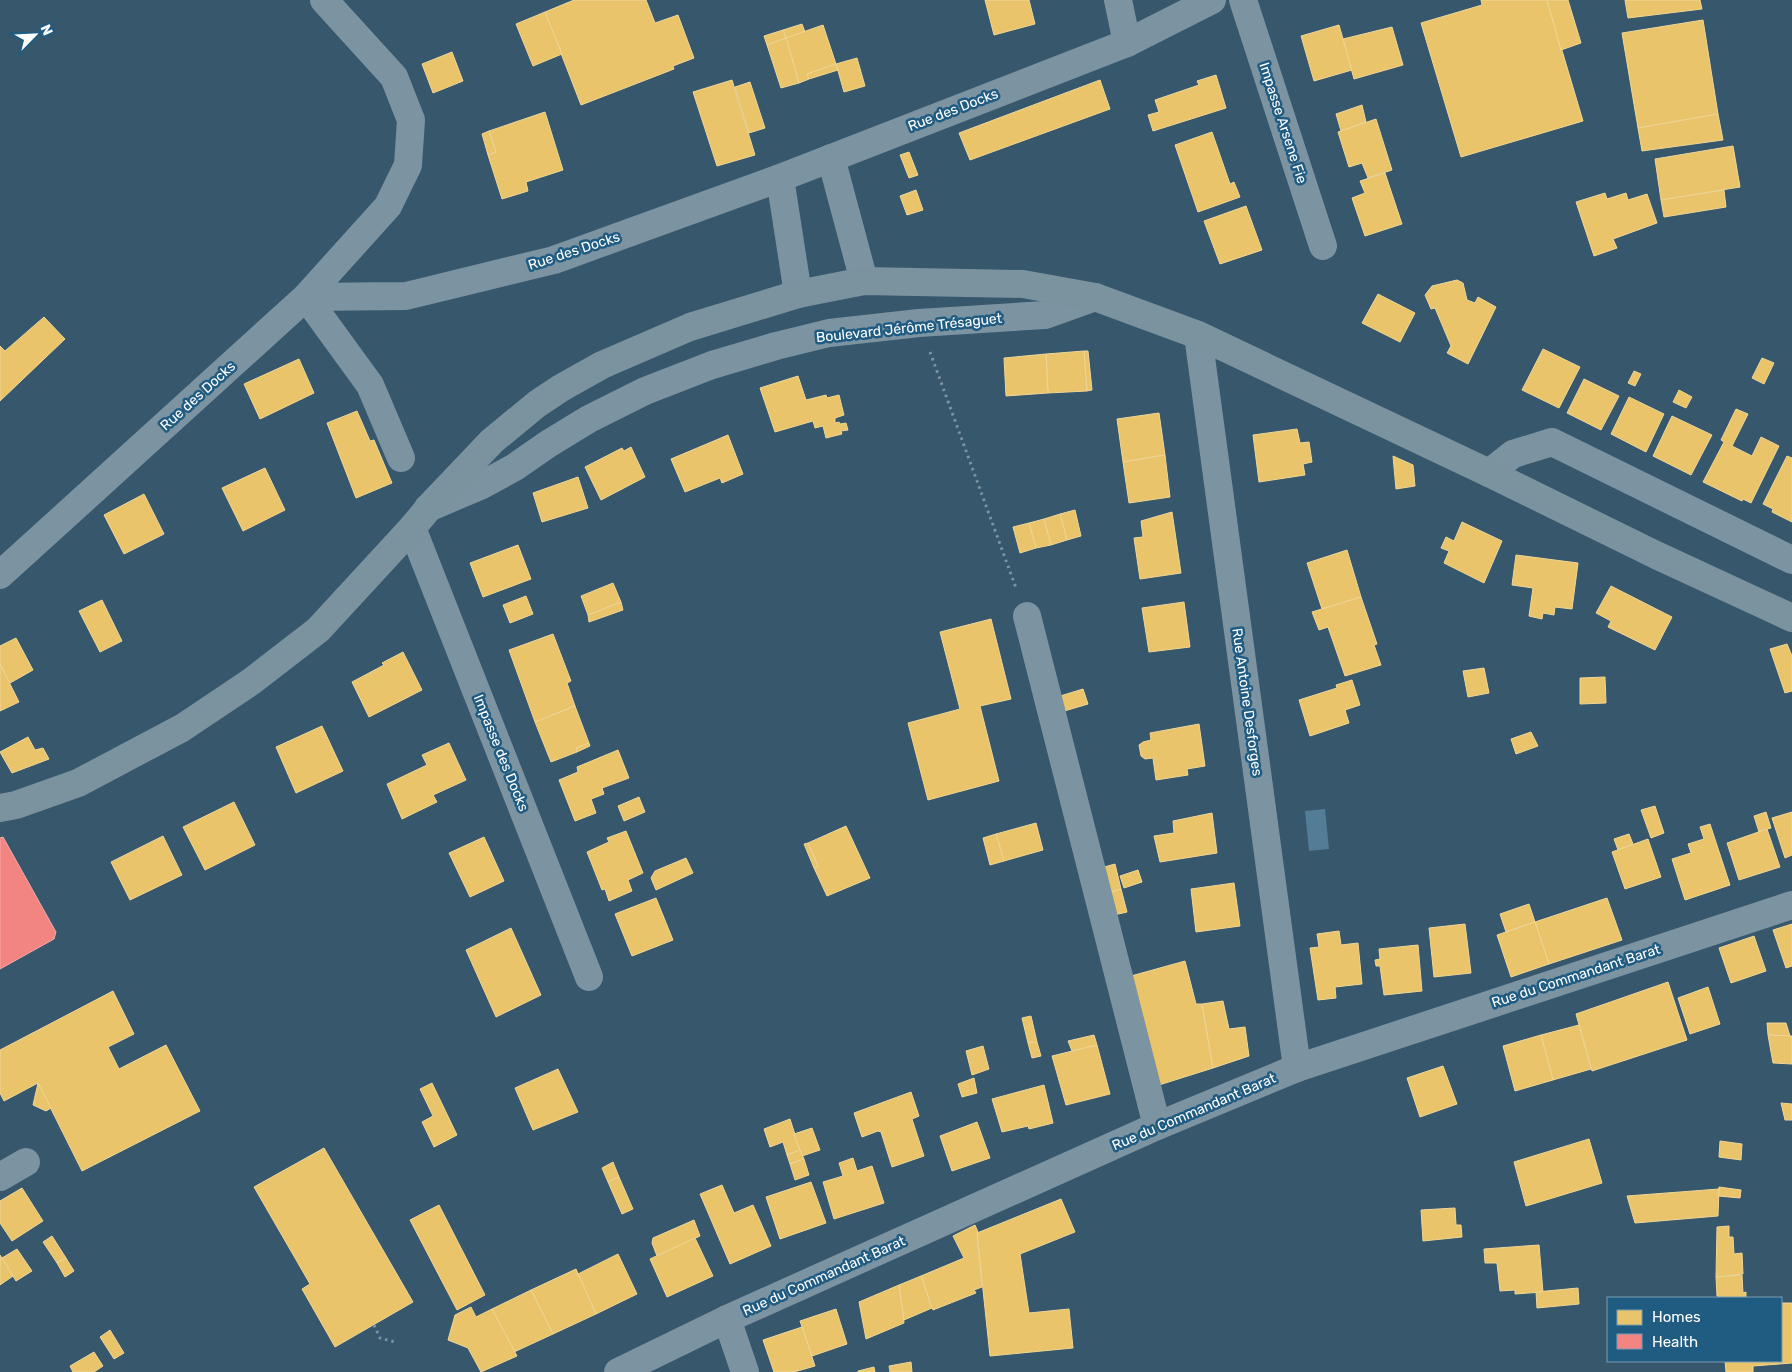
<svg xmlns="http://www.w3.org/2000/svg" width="1792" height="1372" font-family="Rubik,sans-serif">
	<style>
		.water { fill: #537d97 }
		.homes { fill: #e9c46a; stroke: #f0d697 }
		.health { fill: #f28482; stroke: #f6a9a8 }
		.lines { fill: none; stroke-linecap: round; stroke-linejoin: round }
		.path { stroke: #7c93a2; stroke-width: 3; stroke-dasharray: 2.5 4; stroke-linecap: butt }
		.minor { stroke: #7c93a2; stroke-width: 28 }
		.major { stroke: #7b929f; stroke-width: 28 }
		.labels { text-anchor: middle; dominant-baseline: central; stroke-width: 5; stroke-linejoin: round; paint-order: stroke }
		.street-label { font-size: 14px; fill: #fff; stroke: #205c82 }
	</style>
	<rect width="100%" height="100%" fill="#36576c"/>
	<polygon class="water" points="1325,809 1329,849 1309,851 1305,811"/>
	<g class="homes">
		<polygon points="574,0 646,0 655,23 678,15 694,58 673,66 674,69 581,105 545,12"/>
		<polygon points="985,0 1029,0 1035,24 994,35"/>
		<polygon points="1481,0 1547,0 1583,121 1461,157 1421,23 1482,5"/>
		<polygon points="1547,0 1568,0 1581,43 1561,50"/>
		<polygon points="1625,0 1700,0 1702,9 1628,18"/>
		<polygon points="545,12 562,54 533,66 516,24"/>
		<polygon points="1703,20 1718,114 1638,128 1622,33"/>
		<polygon points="802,24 805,32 786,38 783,30"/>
		<polygon points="823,25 836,64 807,74 809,79 799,83 786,38"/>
		<polygon points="1339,25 1352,70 1314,81 1301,36"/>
		<polygon points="1392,27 1403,65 1354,79 1343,39"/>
		<polygon points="783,30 786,38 767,45 764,36"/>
		<polygon points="786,38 799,83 781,88 767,45"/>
		<polygon points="452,52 463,81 433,93 422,64"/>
		<polygon points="857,58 865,86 844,92 836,64"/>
		<polygon points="836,64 838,70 809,79 807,74"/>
		<polygon points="1216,75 1226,108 1153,131 1148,115 1159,112 1155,100 1199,85 1197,81"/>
		<polygon points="732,80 755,155 717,166 693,92"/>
		<polygon points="1100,80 1110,109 970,160 959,133"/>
		<polygon points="750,82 765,128 749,133 735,87"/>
		<polygon points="1362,105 1366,122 1341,131 1336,114"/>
		<polygon points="545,112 563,170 526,182 528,191 502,199 488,155 496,152 489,131"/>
		<polygon points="1718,114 1723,140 1642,151 1638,128"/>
		<polygon points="1376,119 1392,170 1368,178 1362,163 1349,167 1338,132"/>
		<polygon points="489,131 496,152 488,155 482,134"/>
		<polygon points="1212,132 1230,184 1234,182 1240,197 1198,212 1175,145"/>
		<polygon points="1733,146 1740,187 1661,200 1655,159"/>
		<polygon points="909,152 918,175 909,178 900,155"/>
		<polygon points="1385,173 1402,224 1365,236 1352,198 1365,193 1360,181"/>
		<polygon points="916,190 923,210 907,215 900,196"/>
		<polygon points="1724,190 1726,207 1664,217 1661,200"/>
		<polygon points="1605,193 1607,199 1626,193 1628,200 1647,194 1657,223 1613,239 1617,248 1594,256 1576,202"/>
		<polygon points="1246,206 1262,250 1220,264 1204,221"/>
		<polygon points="1457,280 1463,283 1467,300 1475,303 1478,297 1496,307 1468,364 1447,353 1451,346 1435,308 1431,309 1425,295 1432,286"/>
		<polygon points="1378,294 1415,313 1400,342 1362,323"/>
		<polygon points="44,317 65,339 0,401 0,346 5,351"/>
		<polygon points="1543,349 1580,367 1559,408 1522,390"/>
		<polygon points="1084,351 1088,351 1092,390 1087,391"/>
		<polygon points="1084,351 1087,391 1048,393 1046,354"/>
		<polygon points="1046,354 1048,393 1006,396 1004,358"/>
		<polygon points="1762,358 1774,363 1764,384 1752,378"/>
		<polygon points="299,359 314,393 260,419 244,384"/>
		<polygon points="1634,371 1641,374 1635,386 1628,383"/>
		<polygon points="798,376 806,400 826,395 827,398 839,395 844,415 835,418 835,423 839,422 840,424 846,423 848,430 841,431 842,434 826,438 823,426 815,428 813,421 775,432 760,388"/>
		<polygon points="1584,379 1619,396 1601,430 1567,413"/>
		<polygon points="1679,390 1692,397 1686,408 1673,402"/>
		<polygon points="1629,397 1664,414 1646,452 1611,434"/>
		<polygon points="1736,409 1748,414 1732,446 1752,456 1761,437 1779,446 1751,503 1743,499 1742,501 1703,482 1724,442 1721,440"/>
		<polygon points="357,411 370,441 374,440 392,483 356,498 327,423"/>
		<polygon points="1159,413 1165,455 1123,462 1117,419"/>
		<polygon points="1672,416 1712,435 1691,475 1653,456"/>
		<polygon points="1297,429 1300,443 1309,442 1312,462 1303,464 1305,475 1259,482 1253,435"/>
		<polygon points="728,435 743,474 722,483 720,478 685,492 671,459"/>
		<polygon points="631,447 645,477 601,500 585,467 622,448 624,451"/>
		<polygon points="1165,455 1170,497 1129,503 1123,462"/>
		<polygon points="1393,456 1413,465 1415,486 1396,489"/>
		<polygon points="1787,456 1792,458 1792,522 1772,512 1773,509 1763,504"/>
		<polygon points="265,468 285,510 243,531 222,488"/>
		<polygon points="578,477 588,508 542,522 533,493"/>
		<polygon points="144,494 164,534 124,554 104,515"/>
		<polygon points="1075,510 1081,536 1067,540 1060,514"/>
		<polygon points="1172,512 1181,573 1140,579 1134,538 1143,537 1141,521"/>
		<polygon points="1060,514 1067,540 1051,545 1044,519"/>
		<polygon points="1044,519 1051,545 1036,548 1029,523"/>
		<polygon points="1462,522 1502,541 1484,583 1444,563 1449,551 1441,548 1446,537 1454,541"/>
		<polygon points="1029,523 1036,548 1020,553 1013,527"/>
		<polygon points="518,545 531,579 483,597 470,563"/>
		<polygon points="1347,550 1361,597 1322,609 1307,563"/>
		<polygon points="1516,555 1578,563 1572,609 1555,607 1554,615 1543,613 1542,619 1529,616 1533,588 1512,585"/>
		<polygon points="613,583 621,602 588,615 581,596"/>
		<polygon points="1611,586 1672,617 1655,650 1608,627 1611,621 1596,613"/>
		<polygon points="526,596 533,614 510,623 503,605"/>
		<polygon points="1361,597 1377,644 1374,645 1381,665 1345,676 1328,627 1319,630 1312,612"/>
		<polygon points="102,600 122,641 100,652 79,611"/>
		<polygon points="621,602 623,610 589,622 588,615"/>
		<polygon points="1184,602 1190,647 1149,652 1142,608"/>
		<polygon points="991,619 1011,699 980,706 999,781 928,800 908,723 960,709 940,632"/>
		<polygon points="553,634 571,681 567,683 575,706 535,722 509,650"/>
		<polygon points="16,638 33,670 10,683 0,664 0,646"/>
		<polygon points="1787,644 1792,656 1792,691 1785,693 1770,649"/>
		<polygon points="403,652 422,690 369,717 352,682 384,665 382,663"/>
		<polygon points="0,664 19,702 0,711"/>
		<polygon points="1484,668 1489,693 1468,697 1463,671"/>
		<polygon points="1605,677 1606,703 1580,704 1580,678"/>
		<polygon points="1352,680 1360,705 1345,710 1349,723 1310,736 1299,700 1337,688 1336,685"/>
		<polygon points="1083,689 1088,704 1061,712 1057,697"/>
		<polygon points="575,706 589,743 576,748 577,752 551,762 535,722"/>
		<polygon points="1199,724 1205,766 1187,769 1188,775 1156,780 1153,758 1145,759 1141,756 1139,745 1143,742 1151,740 1150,733"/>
		<polygon points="322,726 343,771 296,793 276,747"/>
		<polygon points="1531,732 1538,746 1516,754 1511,739"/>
		<polygon points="28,737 35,750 43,748 49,759 12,773 0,752"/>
		<polygon points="449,743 466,780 433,795 437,802 402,819 387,784 427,765 422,755"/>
		<polygon points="589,743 590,746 577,752 576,748"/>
		<polygon points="618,750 629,778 602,788 604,794 591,799 596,813 575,821 559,780 578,772 577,767"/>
		<polygon points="639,797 645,812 624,821 618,806"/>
		<polygon points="234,802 255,845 205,870 183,827"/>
		<polygon points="1655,806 1664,833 1651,838 1641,810"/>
		<polygon points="1766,812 1771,828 1759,832 1754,816"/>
		<polygon points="1792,812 1792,855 1785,858 1772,818"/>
		<polygon points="1212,813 1217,853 1160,862 1154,836 1174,833 1173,821"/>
		<polygon points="1036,823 1043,850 1004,861 996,834"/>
		<polygon points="1710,824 1730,885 1685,900 1672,859 1691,853 1688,844 1704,839 1700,827"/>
		<polygon points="846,826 870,878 827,896 814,868 818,866 808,843"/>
		<polygon points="1767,829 1780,867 1739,880 1727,843"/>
		<polygon points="626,831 643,873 628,880 632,891 609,901 605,889 602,890 587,852 609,842 607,838"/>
		<polygon points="996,834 1004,861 990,865 983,838"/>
		<polygon points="1629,834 1633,844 1618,850 1614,839"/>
		<polygon points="163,836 182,875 130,900 111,862"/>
		<polygon points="484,837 504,881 470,897 449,853"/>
		<polygon points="1648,839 1661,877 1625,889 1612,852"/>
		<polygon points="808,843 818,866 814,868 804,844"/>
		<polygon points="686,858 693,873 656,890 651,878 655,871"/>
		<polygon points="1115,864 1121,889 1111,892 1104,867"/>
		<polygon points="1138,870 1142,882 1124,888 1120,876"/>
		<polygon points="1234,883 1240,926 1196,932 1191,889"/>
		<polygon points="1121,889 1127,912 1114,915 1108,893"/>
		<polygon points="656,898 673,940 632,956 615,914"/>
		<polygon points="1607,898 1622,940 1549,964 1535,922"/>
		<polygon points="1529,904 1535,922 1506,932 1500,914"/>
		<polygon points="1535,922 1549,964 1511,977 1497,935"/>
		<polygon points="1465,924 1471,973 1434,977 1429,928"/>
		<polygon points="1792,924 1792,966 1786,968 1773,930"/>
		<polygon points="511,928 541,995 496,1017 466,950"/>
		<polygon points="1339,931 1341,945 1358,943 1362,984 1335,987 1336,998 1318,1000 1310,948 1319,947 1317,934"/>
		<polygon points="1754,936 1766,971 1731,983 1719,948"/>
		<polygon points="1418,945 1422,991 1384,995 1380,966 1376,966 1375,960 1380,959 1379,949"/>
		<polygon points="1185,961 1196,1004 1202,1004 1213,1068 1159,1085 1131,976"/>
		<polygon points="1668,982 1687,1040 1592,1071 1576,1014"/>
		<polygon points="1708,987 1720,1024 1690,1034 1678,998"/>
		<polygon points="113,991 134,1034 108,1047 119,1069 166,1045 200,1111 82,1171 38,1083 4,1101 0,1093 0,1050"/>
		<polygon points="1223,1001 1229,1029 1245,1027 1249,1056 1213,1068 1202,1004"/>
		<polygon points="1031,1016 1037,1042 1028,1043 1022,1018"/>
		<polygon points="1767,1023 1786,1023 1790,1036 1768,1035"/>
		<polygon points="1579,1025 1591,1069 1553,1080 1541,1035"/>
		<polygon points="1094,1035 1097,1045 1072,1051 1068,1041"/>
		<polygon points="1541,1035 1553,1080 1515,1091 1503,1046"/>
		<polygon points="1768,1035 1792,1036 1792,1064 1773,1063"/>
		<polygon points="1037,1042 1041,1056 1032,1058 1028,1043"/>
		<polygon points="1097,1045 1110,1094 1066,1105 1052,1056"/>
		<polygon points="983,1046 989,1069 972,1075 966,1051"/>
		<polygon points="1443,1066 1457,1104 1420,1117 1407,1078"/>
		<polygon points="558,1069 578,1112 533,1130 515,1088"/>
		<polygon points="974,1078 977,1093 962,1097 958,1084"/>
		<polygon points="38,1083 51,1108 46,1111 33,1105"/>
		<polygon points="432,1083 457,1135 434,1147 422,1122 433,1116 420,1089"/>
		<polygon points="1044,1085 1053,1123 1029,1129 1028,1126 1002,1132 992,1099"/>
		<polygon points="911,1092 919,1116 912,1119 924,1156 892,1167 881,1132 878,1131 862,1137 854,1113"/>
		<polygon points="1781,1103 1792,1104 1792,1120 1785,1120"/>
		<polygon points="790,1119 800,1150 787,1155 783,1142 770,1147 764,1129"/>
		<polygon points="977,1122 990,1158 952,1171 940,1136"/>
		<polygon points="812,1128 820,1150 802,1156 794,1134"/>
		<polygon points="1589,1139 1602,1183 1526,1206 1514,1162"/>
		<polygon points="1720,1141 1742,1144 1741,1160 1719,1157"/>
		<polygon points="324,1148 413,1302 335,1347 302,1289 310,1284 254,1187"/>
		<polygon points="800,1150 804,1159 790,1164 787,1155"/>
		<polygon points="853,1158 857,1171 872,1166 884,1203 834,1219 823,1182 843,1176 839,1163"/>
		<polygon points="804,1159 809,1175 795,1180 790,1164"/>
		<polygon points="613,1162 619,1177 608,1182 602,1168"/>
		<polygon points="619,1177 633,1209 622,1214 608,1182"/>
		<polygon points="811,1182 826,1223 780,1239 766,1197"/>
		<polygon points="722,1185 734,1213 753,1205 771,1246 730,1264 700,1194"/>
		<polygon points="1719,1187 1741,1190 1740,1198 1718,1196"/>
		<polygon points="22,1188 43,1221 12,1241 0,1223 0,1201"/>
		<polygon points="1719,1189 1718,1216 1635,1223 1627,1196"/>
		<polygon points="1061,1199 1075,1232 1020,1254 1029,1313 1069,1309 1073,1348 990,1356 977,1233"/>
		<polygon points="439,1205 485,1295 457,1310 410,1220"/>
		<polygon points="1455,1208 1456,1225 1461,1225 1462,1237 1423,1241 1421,1210"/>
		<polygon points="694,1220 700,1236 657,1256 652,1243 653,1238"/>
		<polygon points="975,1225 978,1232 977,1233 982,1287 974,1290 976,1293 933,1310 921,1276 964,1258 953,1236"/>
		<polygon points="1729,1226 1729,1237 1733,1237 1734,1254 1742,1253 1743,1274 1716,1277 1717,1227"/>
		<polygon points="52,1236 66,1258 57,1263 43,1242"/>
		<polygon points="695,1238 713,1276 667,1297 650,1259"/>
		<polygon points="1539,1245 1543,1292 1515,1294 1515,1290 1500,1291 1497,1263 1485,1263 1484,1249"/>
		<polygon points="17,1249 32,1271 16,1281 2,1258"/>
		<polygon points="618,1254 637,1294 596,1314 578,1274"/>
		<polygon points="0,1255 13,1276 0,1285"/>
		<polygon points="66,1258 74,1271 65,1277 57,1263"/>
		<polygon points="576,1269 596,1314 553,1334 531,1290"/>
		<polygon points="1742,1275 1743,1293 1746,1292 1746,1298 1721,1298 1721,1297 1717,1296 1716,1277"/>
		<polygon points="921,1276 932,1308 904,1320 899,1285"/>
		<polygon points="899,1285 904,1323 866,1339 859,1302"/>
		<polygon points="1578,1288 1579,1304 1537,1308 1536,1292"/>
		<polygon points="531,1290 553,1334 514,1352 492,1309"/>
		<polygon points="1781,1303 1792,1303 1792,1363 1753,1366 1753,1372 1726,1372 1725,1361 1781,1361"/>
		<polygon points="471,1307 476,1317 492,1309 517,1356 481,1372 468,1348 448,1340 455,1315"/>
		<polygon points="836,1309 847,1344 812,1356 800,1321"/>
		<polygon points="802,1327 815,1366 794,1372 774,1372 763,1340"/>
		<polygon points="110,1330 124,1353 114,1359 100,1337"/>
		<polygon points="94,1352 103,1366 94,1372 73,1372 70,1366"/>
		<polygon points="911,1362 912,1372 890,1372 889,1366"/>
		<polygon points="874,1367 875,1372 858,1372 858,1371"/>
	</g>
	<polygon class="health" points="3,837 56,932 54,939 0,969 0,838"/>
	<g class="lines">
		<g class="path">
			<polyline points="930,352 1016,588"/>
			<polyline points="374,1325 380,1338 395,1342"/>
		</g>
		<g class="minor">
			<polyline points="324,0 394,77 411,120 408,165 388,206 306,297 370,385 401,458"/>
			<polyline points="1118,0 1127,43"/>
			<polyline points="1243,0 1323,246"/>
			<polyline points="831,158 864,281"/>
			<polyline points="780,178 798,294"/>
			<polyline points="1198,335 1297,1068"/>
			<polyline points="1489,473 1513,454 1552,442 1792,560"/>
			<polyline points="428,508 482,485 515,467 548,444 589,419 645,391 712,365 776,346 829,333 919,323 1045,315 1095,297"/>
			<polyline points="412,528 589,977"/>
			<polyline points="0,575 306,297 406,296 554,260 780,178 1127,43 1212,0"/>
			<polyline points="1027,616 1157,1126"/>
			<polyline points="0,1177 26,1162"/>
			<polyline points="727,1319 745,1372"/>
			<polyline points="618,1372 727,1319 1157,1126 1297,1068 1792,905"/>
		</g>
		<polyline class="major" points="0,808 16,805 78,783 182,728 252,681 318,630 412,528 432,504 492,441 537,404 561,388 602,365 690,327 798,294 864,281 1023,284 1095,297 1198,335 1489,473 1656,555 1792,618"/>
	</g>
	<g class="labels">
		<g class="street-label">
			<text transform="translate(953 110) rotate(-21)">Rue des Docks</text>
			<text transform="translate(1283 123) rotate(72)">Impasse Arsene Fie</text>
			<text transform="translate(574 251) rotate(-18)">Rue des Docks</text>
			<text transform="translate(909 328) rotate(-6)">Boulevard Jérôme Trésaguet</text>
			<text transform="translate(198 396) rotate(-42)">Rue des Docks</text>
			<text transform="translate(1247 702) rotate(82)">Rue Antoine Desforges</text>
			<text transform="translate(501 753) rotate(68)">Impasse des Docks</text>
			<text transform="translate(1576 976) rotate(-18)">Rue du Commandant Barat</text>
			<text transform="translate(1194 1112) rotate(-23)">Rue du Commandant Barat</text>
			<text transform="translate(824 1276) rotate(-24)">Rue du Commandant Barat</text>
		</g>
	</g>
	<rect x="1607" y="1297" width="175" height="65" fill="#205c82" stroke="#799db4"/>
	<rect x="1617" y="1310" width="25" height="15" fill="#e9c46a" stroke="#799db4"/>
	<text x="1652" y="1322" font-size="15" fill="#ffffff">Homes</text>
	<rect x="1617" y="1334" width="25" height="15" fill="#f28482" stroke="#799db4"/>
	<text x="1652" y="1347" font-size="15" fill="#ffffff">Health</text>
	<g transform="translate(35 35) rotate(66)" stroke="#205c82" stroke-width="4" paint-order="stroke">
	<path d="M0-4L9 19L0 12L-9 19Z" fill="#ffffff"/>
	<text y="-8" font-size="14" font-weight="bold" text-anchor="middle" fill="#ffffff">N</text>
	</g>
</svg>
